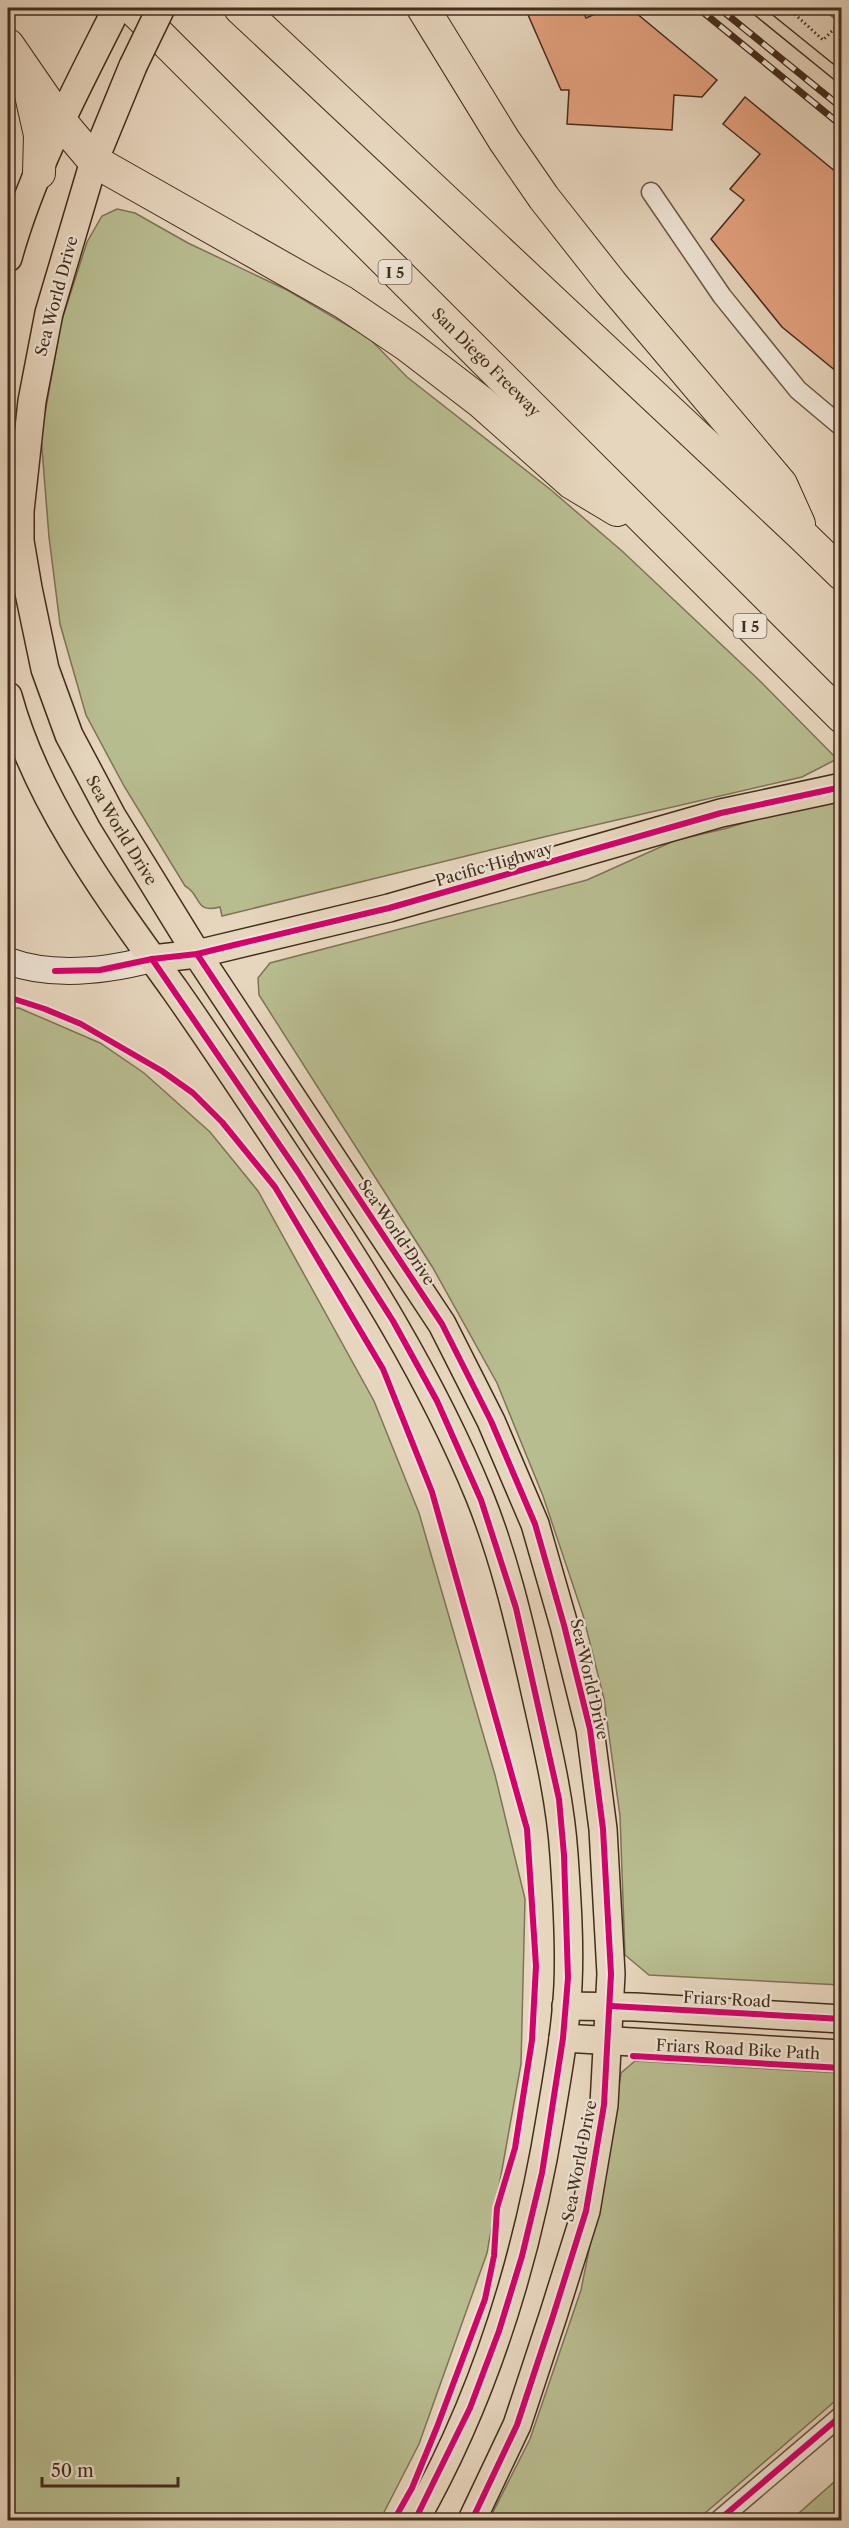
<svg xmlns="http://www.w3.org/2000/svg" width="849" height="2528" font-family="'Libre Caslon Text',serif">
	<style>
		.green { fill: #b8bd90; stroke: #7e7456; stroke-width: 1.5 }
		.building { fill: #e3a17e; stroke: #442c1d; stroke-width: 1.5 }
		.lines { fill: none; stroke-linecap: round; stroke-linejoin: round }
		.service-casing { stroke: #6d5645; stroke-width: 12 }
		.minor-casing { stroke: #6d5645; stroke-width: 21 }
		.secondary-casing { stroke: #442c1d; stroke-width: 28 }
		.primary-casing { stroke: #442c1d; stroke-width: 30 }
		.motorway-casing { stroke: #442c1d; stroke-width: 34 }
		.path { stroke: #442c1d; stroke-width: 3; stroke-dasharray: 1.5 3; stroke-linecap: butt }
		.service { stroke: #efe4d5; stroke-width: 9 }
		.minor { stroke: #efe4d5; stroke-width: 18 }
		.secondary { stroke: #efe4d5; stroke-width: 26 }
		.primary { stroke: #e7d6be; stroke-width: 27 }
		.motorway { stroke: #e7d6be; stroke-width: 32 }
		.tram { stroke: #442c1d; stroke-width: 1.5 }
		.rail-casing { stroke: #442c1d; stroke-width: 7 }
		.rail { stroke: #efe4d5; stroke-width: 4.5; stroke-dasharray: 14; stroke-linecap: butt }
		.primary-bridge-casing { stroke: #442c1d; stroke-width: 30; stroke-linecap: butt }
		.primary-bridge { stroke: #e7d6be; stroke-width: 27 }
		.cycleway-casing { stroke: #efe4d5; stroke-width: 10 }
		.cycleway { stroke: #d6006c; stroke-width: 6 }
		.labels { text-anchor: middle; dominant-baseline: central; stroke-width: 4.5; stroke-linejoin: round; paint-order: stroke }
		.shield { fill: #efe4d5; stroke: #776354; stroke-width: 1.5 }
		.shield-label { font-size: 15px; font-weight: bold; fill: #442c1d }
		.street-label { font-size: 16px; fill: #442c1d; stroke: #efe4d5 }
	</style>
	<rect width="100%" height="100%" fill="#e7d6be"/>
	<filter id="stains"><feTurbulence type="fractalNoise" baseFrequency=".00333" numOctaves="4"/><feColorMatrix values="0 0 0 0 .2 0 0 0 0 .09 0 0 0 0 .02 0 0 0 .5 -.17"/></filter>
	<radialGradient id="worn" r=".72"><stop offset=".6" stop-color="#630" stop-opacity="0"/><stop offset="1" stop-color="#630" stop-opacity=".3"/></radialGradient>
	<g class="green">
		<path d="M 117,209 L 135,213 L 188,243 L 287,290 L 369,338 L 407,377 L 551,490 L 622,551 L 760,681 L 837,759 L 802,777 L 548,836 L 222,916 L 220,907 C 194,914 202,895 185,886 L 124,786 L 86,715 L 60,624 L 49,537 L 41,436 L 61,323 L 87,242 L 102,216 Z"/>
		<polygon points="841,800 841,1985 649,1975 625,1955 620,1816 604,1699 583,1615 543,1496 497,1383 433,1268 259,995 258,978 270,963 587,880 676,840 724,829 773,814"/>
		<polygon points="8,1008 19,1008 100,1043 144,1073 210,1132 258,1191 374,1401 419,1513 495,1775 525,1899 521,2064 487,2253 419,2444 380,2520 8,2520"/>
		<polygon points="635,2061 841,2073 841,2396 697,2520 489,2520 530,2439 581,2290 611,2140 621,2073"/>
		<polygon points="841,2476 841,2520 791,2520"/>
	</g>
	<g class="building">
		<polygon points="525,8 582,8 586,18 609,8 630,8 717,80 702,97 674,95 672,130 567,124 569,90 561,90"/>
		<polygon points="745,97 842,177 842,376 782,327 711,239 744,200 730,189 760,154 723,124"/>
	</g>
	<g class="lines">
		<g class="service-casing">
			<polyline id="service" points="830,8 836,13 840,8"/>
		</g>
		<g class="minor-casing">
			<g id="minor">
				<polyline points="651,192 722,296 798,390 842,427"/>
				<polyline points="719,2520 842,2415"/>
			</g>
		</g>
		<g class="secondary-casing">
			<path id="secondary" d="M 8,961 C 54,978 106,971 152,959"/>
		</g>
		<g class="primary-casing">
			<g id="primary">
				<path id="s1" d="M 133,66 L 94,161 L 49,313 L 32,401 L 20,511 L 20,541 L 28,588 L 45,669 L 69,735 L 112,816 L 197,954 L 442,1324 L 491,1421 L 535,1524 L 564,1625 L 590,1729 L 603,1829 L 611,1974 L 604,2105 L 586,2211 L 553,2316 L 517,2425 L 472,2520"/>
				<path d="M 8,258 C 32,171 77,88 117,8"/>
				<path d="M 8,696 C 37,803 111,901 175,990 C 215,1047 254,1106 293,1165 C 363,1270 431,1378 479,1495 C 503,1554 518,1617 532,1678 C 545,1737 560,1795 564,1855 C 567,1898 570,1943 568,1985 C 566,2028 558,2072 551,2114 C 528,2256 486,2395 415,2520"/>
				<polyline points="152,959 197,954 389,908 721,813 842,787"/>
				<polyline points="566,2006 635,2007 842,2019"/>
				<polyline points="563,2038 842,2054"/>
			</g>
		</g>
		<g class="motorway-casing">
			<g id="motorway">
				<path id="s2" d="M 132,8 L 842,717"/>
				<polyline points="240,8 805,538 842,574"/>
				<polyline points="423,8 504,140 544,198 611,283 781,484 799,524"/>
				<polyline points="8,45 61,122 94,161 343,302 408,346 481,402 572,483 617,510"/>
				<polyline points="29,86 40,135 39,173"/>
			</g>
		</g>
		<polyline class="path" points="788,8 823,40 837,26"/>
		<use href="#service" class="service"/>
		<use href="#minor" class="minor"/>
		<use href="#secondary" class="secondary"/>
		<use href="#primary" class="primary"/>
		<use href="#motorway" class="motorway"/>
		<g class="tram">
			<polyline points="746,8 842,86"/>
			<polyline points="764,8 842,71"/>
		</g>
		<g class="rail-casing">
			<g id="rail">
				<polyline points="698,8 842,126"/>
				<polyline points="719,8 842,108"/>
			</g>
		</g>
		<use href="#rail" class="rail"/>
		<g class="primary-bridge-casing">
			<polyline id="primary-bridge" points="133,66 161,8"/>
		</g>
		<use href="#primary-bridge" class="primary-bridge"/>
		<g class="cycleway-casing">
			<g id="cycleway">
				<polyline points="197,954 442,1324 491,1421 535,1524 564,1625 590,1729 603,1829 611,1974 604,2105 586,2211 553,2316 517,2425 472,2520"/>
				<polyline points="152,959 298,1172 393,1321 437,1401 481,1500 516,1608 559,1799 564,1855 568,1978 563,2038 542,2173 522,2256 499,2331 470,2408 415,2520"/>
				<polyline points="55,971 100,970 152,959 197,954 234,945 389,908 721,813 842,787"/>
				<polyline points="8,997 45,1009 81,1024 162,1071 193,1093 222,1122 275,1187 383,1369 432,1492 527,1829 536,1966 532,2040 515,2148 497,2208 494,2256 485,2299 437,2427 412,2488 394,2520"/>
				<polyline points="611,2006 842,2019"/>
				<polyline points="633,2056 842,2068"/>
				<polyline points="719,2520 842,2415"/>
			</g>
		</g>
		<use href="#cycleway" class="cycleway"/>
	</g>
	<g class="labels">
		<g class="shield">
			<rect x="378.5" y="260" width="33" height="24" rx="4.5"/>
			<rect x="733.5" y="614" width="33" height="24" rx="4.5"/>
		</g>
		<g class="shield-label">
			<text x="395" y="272">I 5</text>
			<text x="750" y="626">I 5</text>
		</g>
		<g class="street-label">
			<text transform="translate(56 296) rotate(-75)">Sea World Drive</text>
			<text stroke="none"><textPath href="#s2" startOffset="501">San Diego Freeway</textPath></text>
			<text stroke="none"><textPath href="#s1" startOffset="801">Sea World Drive</textPath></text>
			<text transform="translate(494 864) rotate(-16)">Pacific Highway</text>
			<text transform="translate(397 1232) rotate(56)">Sea World Drive</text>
			<text transform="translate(590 1679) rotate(77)">Sea World Drive</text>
			<text transform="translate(727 1999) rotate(3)">Friars Road</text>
			<text transform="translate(738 2049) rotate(3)">Friars Road Bike Path</text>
			<text transform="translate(579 2161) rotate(-79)">Sea World Drive</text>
		</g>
	</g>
	<rect width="849" height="2528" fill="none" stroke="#e7d6be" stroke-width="30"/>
	<rect x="9" y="9" width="831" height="2510" fill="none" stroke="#442c1d" stroke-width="3"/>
	<rect x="15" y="15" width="819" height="2498" fill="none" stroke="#442c1d" stroke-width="1.5"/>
	<path d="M42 2477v9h136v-9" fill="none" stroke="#442c1d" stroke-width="3"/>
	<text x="51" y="2477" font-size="18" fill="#442c1d" stroke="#efe4d5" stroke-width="4.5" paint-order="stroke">50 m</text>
	<rect width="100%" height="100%" filter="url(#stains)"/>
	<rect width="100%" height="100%" fill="url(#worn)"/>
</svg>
